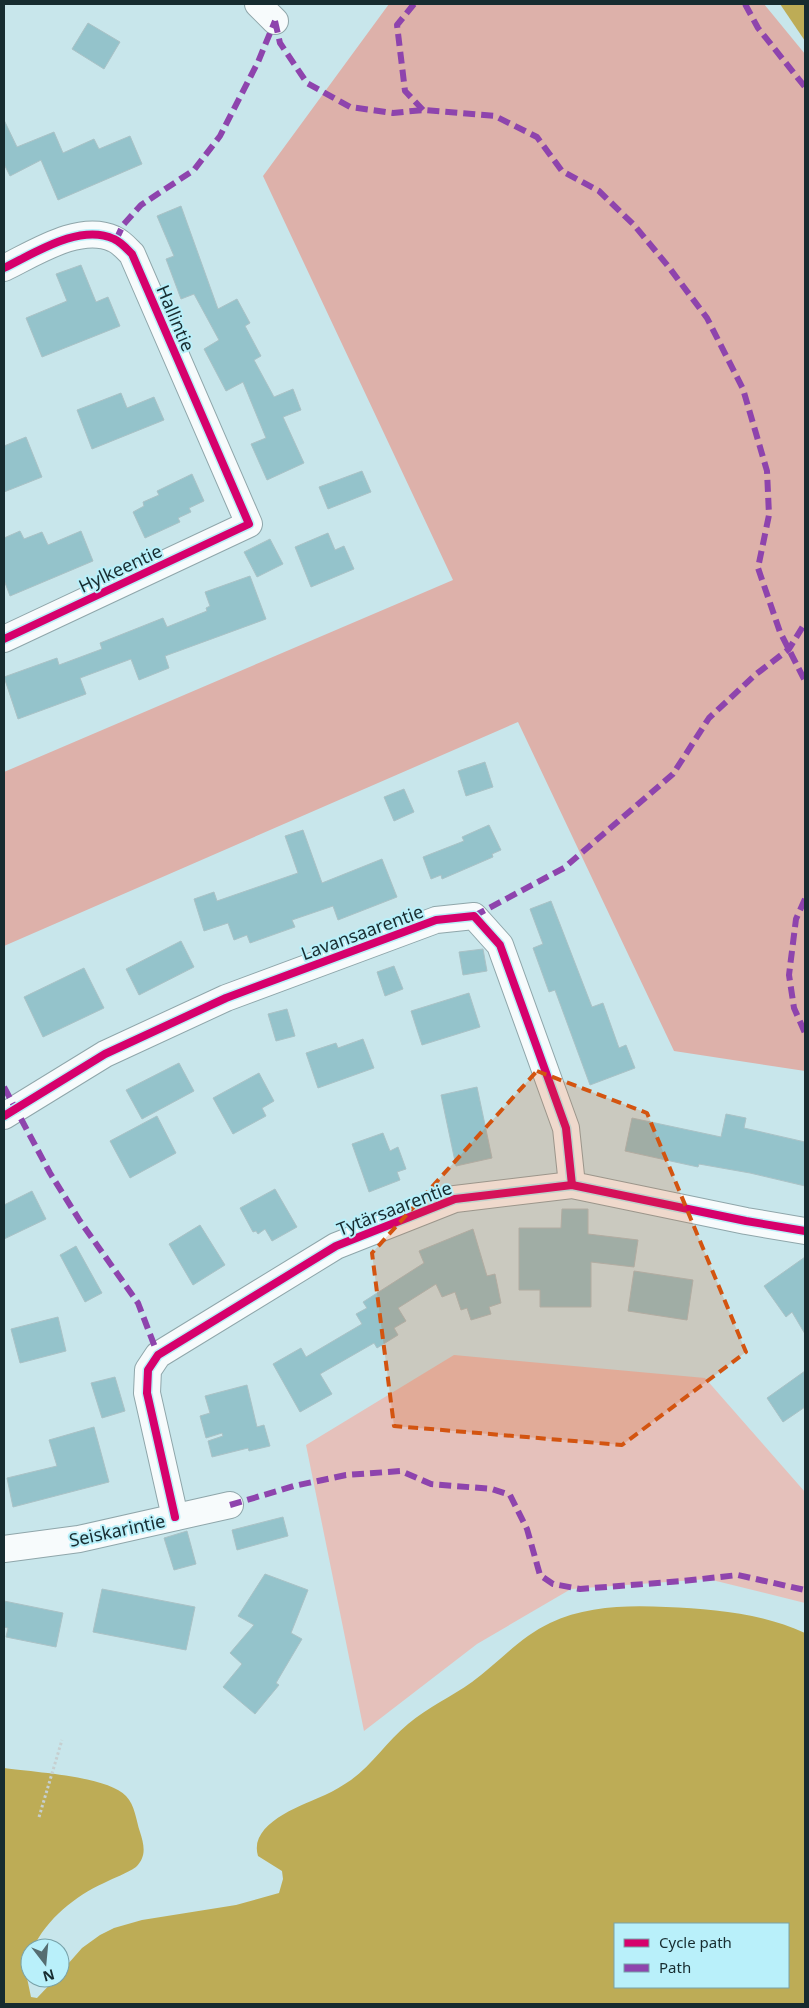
<svg xmlns="http://www.w3.org/2000/svg" width="809" height="2008" font-family="'Noto Sans',sans-serif">
	<style>
		.green { fill: #e5c1bb }
		.forest { fill: #ddb1aa }
		.water { fill: #bdac56; fill-rule: evenodd }
		.building { fill: #94c3cb; stroke: #aac2c6 }
		.lines { fill: none; stroke-linecap: round; stroke-linejoin: round }
		.street-casing { stroke: #8fa6aa; stroke-width: 28 }
		.path { stroke: #c6cfd0; stroke-width: 3; stroke-dasharray: 2.5 2.5; stroke-linecap: butt }
		.street { stroke: #f7fbfc; stroke-width: 26 }
		.quiet { stroke: #8e44ad; stroke-width: 6; stroke-dasharray: 12 6; stroke-linecap: butt }
		.cycleway-casing { stroke: #b9f0fa; stroke-width: 11 }
		.cycleway { stroke: #d6006c; stroke-width: 8 }
		.marked { fill: #d35410; fill-opacity: 0.2; stroke: #d35410; stroke-width: 4; stroke-dasharray: 10 6; stroke-linejoin: round }
		.labels { text-anchor: middle; dominant-baseline: central; stroke-width: 4; stroke-linejoin: round; paint-order: stroke }
		.street-label { font-size: 18px; fill: #172c30; stroke: #b9f0fa }
	</style>
	<rect width="100%" height="100%" fill="#c8e6eb"/>
	<polygon class="green" points="454,1355 705,1378 805,1492 805,1603 708,1579 571,1589 477,1644 364,1731 306,1445"/>
	<polygon class="forest" points="389,4 764,4 805,54 805,1071 674,1051 518,722 4,946 4,772 453,580 263,176"/>
	<g class="water">
		<polygon points="780,4 805,4 805,41"/>
		<path d="M 666,1607 C 714,1609 761,1613 805,1633 L 805,2004 L 4,2004 L 4,1768 C 31,1772 108,1776 126,1796 C 135,1805 136,1820 140,1832 C 144,1845 147,1856 136,1867 C 126,1874 115,1877 104,1883 C 75,1896 47,1919 33,1948 L 30,1948 L 27,1978 L 31,1997 L 37,1998 L 56,1978 L 60,1978 L 60,1973 L 82,1948 L 100,1935 L 114,1928 L 142,1920 L 236,1905 L 279,1893 L 283,1879 L 282,1871 L 258,1856 C 248,1823 303,1805 325,1795 C 334,1791 343,1785 351,1780 C 373,1764 387,1741 408,1724 C 428,1707 451,1697 472,1682 C 498,1663 520,1637 550,1623 C 585,1606 628,1605 666,1607 ZM 615,1924 L 788,1924 L 788,1987 L 615,1987 Z"/>
	</g>
	<g class="building">
		<polygon points="88,23 120,42 104,69 72,49"/>
		<polygon points="4,120 17,147 54,132 63,153 94,139 99,149 130,136 142,164 58,200 41,160 10,176 4,164"/>
		<polygon points="181,206 218,309 237,299 250,323 245,326 261,356 254,360 274,397 293,389 301,410 283,417 304,463 267,480 251,444 266,438 243,382 226,391 204,349 219,340 194,294 181,299 166,259 174,256 157,216"/>
		<polygon points="81,265 96,302 108,297 120,326 42,357 26,318 67,301 56,274"/>
		<polygon points="121,393 127,408 154,397 164,420 92,449 77,410"/>
		<polygon points="26,437 42,477 4,492 4,446"/>
		<polygon points="362,471 371,492 328,509 319,487"/>
		<polygon points="192,474 204,501 189,508 191,512 178,518 180,522 145,538 133,512 144,506 143,502 159,495 157,491"/>
		<polygon points="20,531 24,539 42,532 48,545 81,531 93,561 10,596 4,580 4,538"/>
		<polygon points="328,533 335,550 344,546 354,569 311,587 295,547"/>
		<polygon points="270,539 283,564 257,577 244,552"/>
		<polygon points="250,576 266,619 165,656 169,668 139,680 131,659 80,678 86,694 18,719 4,677 57,658 59,665 102,649 100,643 163,618 167,627 207,611 206,608 210,606 205,592"/>
		<polygon points="485,762 493,787 466,796 458,771"/>
		<polygon points="404,789 414,812 394,821 384,797"/>
		<polygon points="489,825 501,850 492,854 493,857 442,879 441,875 431,879 423,857 464,841 462,837"/>
		<polygon points="303,830 322,883 382,859 397,897 338,920 333,906 292,920 295,927 250,943 247,935 234,940 228,923 204,931 194,899 214,892 217,901 298,873 285,836"/>
		<polygon points="551,901 592,1007 603,1003 619,1048 626,1045 635,1068 590,1085 555,990 549,992 533,948 543,944 530,909"/>
		<polygon points="181,941 194,967 139,995 126,969"/>
		<polygon points="483,949 487,971 463,975 459,952"/>
		<polygon points="394,966 403,989 385,996 377,972"/>
		<polygon points="84,968 104,1008 43,1037 24,997"/>
		<polygon points="469,993 480,1027 422,1045 411,1011"/>
		<polygon points="287,1009 295,1036 276,1041 268,1014"/>
		<polygon points="363,1039 374,1068 318,1088 306,1053 336,1043 338,1048"/>
		<polygon points="179,1063 194,1091 142,1119 126,1090"/>
		<polygon points="259,1073 274,1101 262,1108 266,1116 233,1134 213,1098"/>
		<polygon points="477,1087 492,1158 456,1166 441,1095"/>
		<polygon points="726,1114 746,1118 744,1128 805,1142 805,1186 750,1173 699,1164 698,1167 625,1151 632,1118 721,1137"/>
		<polygon points="157,1116 176,1153 130,1178 110,1141"/>
		<polygon points="383,1133 390,1151 398,1147 406,1169 397,1172 400,1180 369,1192 352,1144"/>
		<polygon points="275,1189 297,1227 272,1241 265,1229 258,1234 256,1231 253,1232 240,1208"/>
		<polygon points="32,1191 46,1219 4,1239 4,1205"/>
		<polygon points="562,1209 588,1209 588,1234 638,1240 634,1267 591,1262 591,1307 540,1307 540,1290 519,1290 519,1228 561,1228"/>
		<polygon points="200,1225 225,1265 193,1285 169,1244"/>
		<polygon points="473,1229 487,1276 495,1274 501,1303 489,1307 491,1314 471,1320 467,1308 461,1310 455,1292 442,1297 436,1284 398,1308 406,1321 394,1328 398,1335 377,1348 374,1343 320,1374 332,1394 300,1412 273,1364 301,1348 306,1357 362,1324 356,1314 367,1308 363,1302 424,1263 419,1251"/>
		<polygon points="76,1246 102,1293 85,1302 60,1255"/>
		<polygon points="805,1257 805,1334 792,1312 786,1317 764,1286"/>
		<polygon points="634,1271 693,1280 687,1320 628,1311"/>
		<polygon points="58,1317 66,1351 20,1363 11,1329"/>
		<polygon points="805,1371 805,1407 783,1422 767,1398"/>
		<polygon points="115,1377 125,1411 102,1418 91,1383"/>
		<polygon points="247,1385 257,1427 264,1425 270,1446 249,1451 248,1448 212,1457 208,1441 223,1436 222,1433 206,1438 200,1416 210,1413 205,1396"/>
		<polygon points="94,1427 109,1482 13,1507 7,1478 57,1466 49,1440"/>
		<polygon points="283,1517 288,1536 237,1550 232,1530"/>
		<polygon points="187,1531 196,1564 174,1570 164,1538"/>
		<polygon points="265,1574 308,1590 291,1633 302,1639 276,1683 279,1685 255,1714 223,1687 242,1664 230,1653 254,1625 238,1616"/>
		<polygon points="102,1589 195,1607 186,1650 93,1632"/>
		<polygon points="4,1601 63,1613 56,1647 6,1637 8,1628 4,1627"/>
	</g>
	<g class="lines">
		<g class="street-casing">
			<g id="street">
				<polyline points="258,4 275,21"/>
				<path d="M 4,268 C 35,253 80,223 114,239 C 121,242 127,249 132,254 L 249,524 L 4,639"/>
				<polyline points="4,1116 105,1054 226,998 436,920 474,916 500,945 566,1128 572,1185"/>
				<polyline points="175,1517 147,1393 148,1370 158,1355 336,1246 455,1199 572,1185 746,1221 805,1231"/>
				<polyline points="4,1549 79,1539 230,1505"/>
			</g>
		</g>
		<polyline class="path" points="39,1817 62,1740"/>
		<use href="#street" class="street"/>
		<g class="quiet">
			<polyline points="414,4 397,25 405,91 423,110"/>
			<polyline points="745,4 758,28 805,87"/>
			<polyline points="275,21 280,43 307,83 350,107 393,113 423,110 495,116 537,137 562,171 599,191 634,225 668,266 707,318 743,389 767,471 769,515 758,568 780,632 805,681"/>
			<polyline points="116,240 123,225 141,205 194,170 220,136 258,62 275,21"/>
			<polyline points="805,899 796,919 789,975 794,1008 805,1033"/>
			<polyline points="474,916 564,868 673,774 709,718 755,675 789,649 805,623"/>
			<polyline points="4,1087 50,1173 80,1221 138,1303 158,1355"/>
			<polyline points="230,1505 294,1486 346,1475 401,1471 431,1484 492,1489 510,1495 527,1529 540,1575 553,1584 580,1589 683,1581 738,1575 805,1590"/>
		</g>
		<g class="cycleway-casing">
			<g id="cycleway">
				<path d="M 4,268 C 35,253 80,223 114,239 C 121,242 127,249 132,254 L 249,524 L 4,639"/>
				<polyline points="4,1116 105,1054 226,998 436,920 474,916 500,945 566,1128 572,1185"/>
				<polyline points="175,1517 147,1393 148,1370 158,1355 336,1246 455,1199 572,1185 746,1221 805,1231"/>
			</g>
		</g>
		<use href="#cycleway" class="cycleway"/>
	</g>
	<path class="marked" d="M 537,1071 L 647,1113 L 746,1352 L 622,1445 L 394,1426 L 372,1253 Z"/>
	<g class="labels">
		<g class="street-label">
			<text transform="translate(176 318) rotate(67)">Hallintie</text>
			<text transform="translate(120 568) rotate(-25)">Hylkeentie</text>
			<text transform="translate(362 932) rotate(-20)">Lavansaarentie</text>
			<text transform="translate(394 1208) rotate(-21)">Tytärsaarentie</text>
			<text transform="translate(117 1530) rotate(-12)">Seiskarintie</text>
		</g>
	</g>
	<rect width="809" height="2008" fill="none" stroke="#172c30" stroke-width="10"/>
	<rect x="614" y="1923" width="175" height="65" fill="#b9f0fa" stroke="#78a2a9"/>
	<rect x="624" y="1939" width="25" height="8" fill="#d6006c" stroke="#78a2a9"/>
	<text x="659" y="1948" font-size="15" fill="#172c30">Cycle path</text>
	<rect x="624" y="1964" width="25" height="8" fill="#8e44ad" stroke="#78a2a9"/>
	<text x="659" y="1973" font-size="15" fill="#172c30">Path</text>
	<g transform="translate(45 1963) rotate(164)"><circle r="24" fill="#b9f0fa" stroke="#78a2a9"/>
	<path d="M0-4L9 19L0 12L-9 19Z" fill="#556d71"/>
	<text y="-8" font-size="14" font-weight="bold" text-anchor="middle" fill="#172c30">N</text>
	</g>
</svg>
